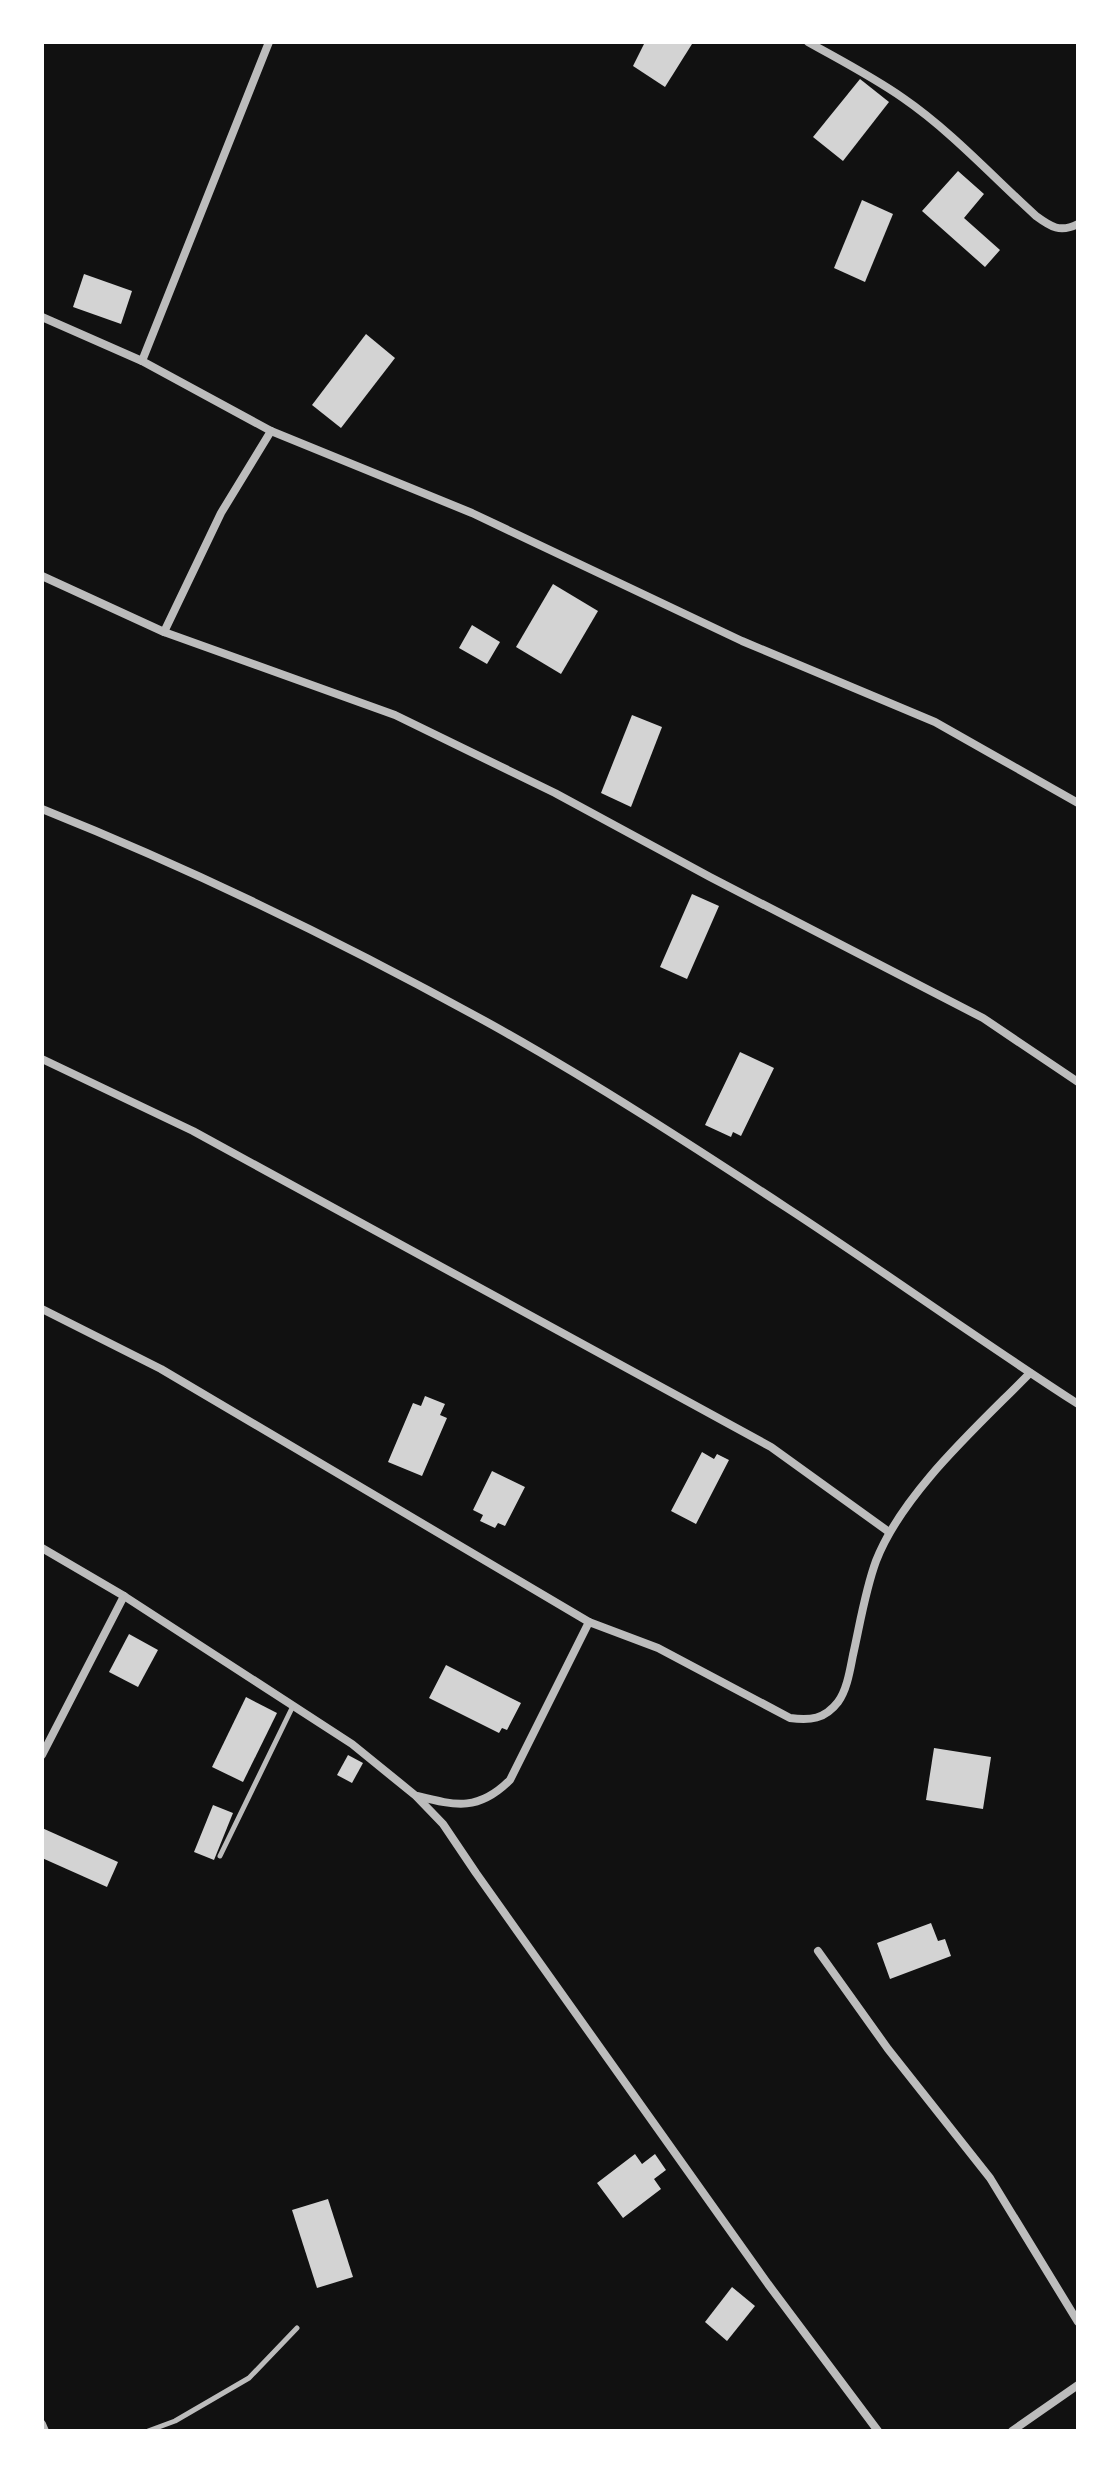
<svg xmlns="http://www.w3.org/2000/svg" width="1120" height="2473" font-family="'Roboto Condensed',sans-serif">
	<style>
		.building { fill: #d3d3d3 }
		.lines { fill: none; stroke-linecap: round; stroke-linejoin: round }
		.service { stroke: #bcbcbc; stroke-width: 5 }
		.minor { stroke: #bcbcbc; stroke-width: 8 }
	</style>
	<rect width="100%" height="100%" fill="#111"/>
	<g class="building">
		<polygon points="645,42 692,44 665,87 633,66"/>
		<polygon points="860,79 889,102 843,161 813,137"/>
		<polygon points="958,171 984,194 964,218 1000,250 985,267 922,211"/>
		<polygon points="862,200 893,214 865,282 834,268"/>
		<polygon points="84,274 132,291 121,324 73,307"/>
		<polygon points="366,334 395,358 341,428 312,405"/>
		<polygon points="553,584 598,611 561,674 516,647"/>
		<polygon points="472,625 500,642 487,664 459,648"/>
		<polygon points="632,715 662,727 631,807 601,793"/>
		<polygon points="692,894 719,906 687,979 660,967"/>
		<polygon points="740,1052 774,1068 741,1136 733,1132 731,1137 705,1125"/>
		<polygon points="425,1396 445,1404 440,1415 447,1418 422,1476 388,1462 413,1403 421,1406"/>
		<polygon points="702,1452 714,1459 717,1454 729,1460 696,1524 671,1511"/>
		<polygon points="492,1471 525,1487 505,1526 498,1523 495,1528 480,1521 483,1515 473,1510"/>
		<polygon points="129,1634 158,1650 138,1687 109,1672"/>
		<polygon points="446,1665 521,1703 507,1730 502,1728 499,1733 429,1698"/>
		<polygon points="246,1697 277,1713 243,1782 212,1767"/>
		<polygon points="934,1748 991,1757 983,1809 926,1800"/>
		<polygon points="348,1755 363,1763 352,1783 337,1775"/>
		<polygon points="213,1805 233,1813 214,1860 194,1852"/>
		<polygon points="42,1828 118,1862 107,1887 42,1858"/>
		<polygon points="931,1923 938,1941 945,1939 951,1956 890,1979 877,1943"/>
		<polygon points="635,2154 642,2164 655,2154 666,2170 654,2179 661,2189 623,2218 597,2183"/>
		<polygon points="328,2199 353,2277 317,2288 292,2210"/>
		<polygon points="732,2287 755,2306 727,2341 705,2322"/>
	</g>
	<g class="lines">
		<g class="service">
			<polyline points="220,1856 293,1706"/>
			<polyline points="148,2431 175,2421 249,2378 297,2328"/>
		</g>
		<g class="minor">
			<path d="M 808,42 C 840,60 873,77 903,98 C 951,131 993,177 1036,216 C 1051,227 1060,233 1078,224"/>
			<polyline points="42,317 142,361 271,431 472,513 742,641 935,722 1078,803"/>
			<polyline points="142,361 269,42"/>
			<polyline points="42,576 164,632 395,715 555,793 710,877 983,1018 1078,1082"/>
			<polyline points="164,632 221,513 271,431"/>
			<path d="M 42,809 C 197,871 348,945 494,1026 C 594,1082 691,1145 787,1208 C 885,1272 980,1341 1078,1404"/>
			<polyline points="42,1059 193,1131 771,1447 889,1532"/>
			<path d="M 42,1309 L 161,1369 L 589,1622 L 510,1780 C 479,1811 457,1806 417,1796"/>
			<polyline points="42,1548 124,1596 42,1755"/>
			<polyline points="124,1596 352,1744 416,1796 443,1824 476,1873 768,2284 878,2431"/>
			<path d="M 589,1622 L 658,1648 L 790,1718 C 810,1721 825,1719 838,1702 C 847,1690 850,1670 853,1655 C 860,1624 865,1591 876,1561 C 903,1492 978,1426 1030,1373"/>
			<polyline points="818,1951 888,2049 990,2178 1078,2322"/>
			<polyline points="42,2424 45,2431"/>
			<polyline points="1012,2431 1078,2385"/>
		</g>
	</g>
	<rect width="1120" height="2473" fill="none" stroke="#ffffff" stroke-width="88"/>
</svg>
